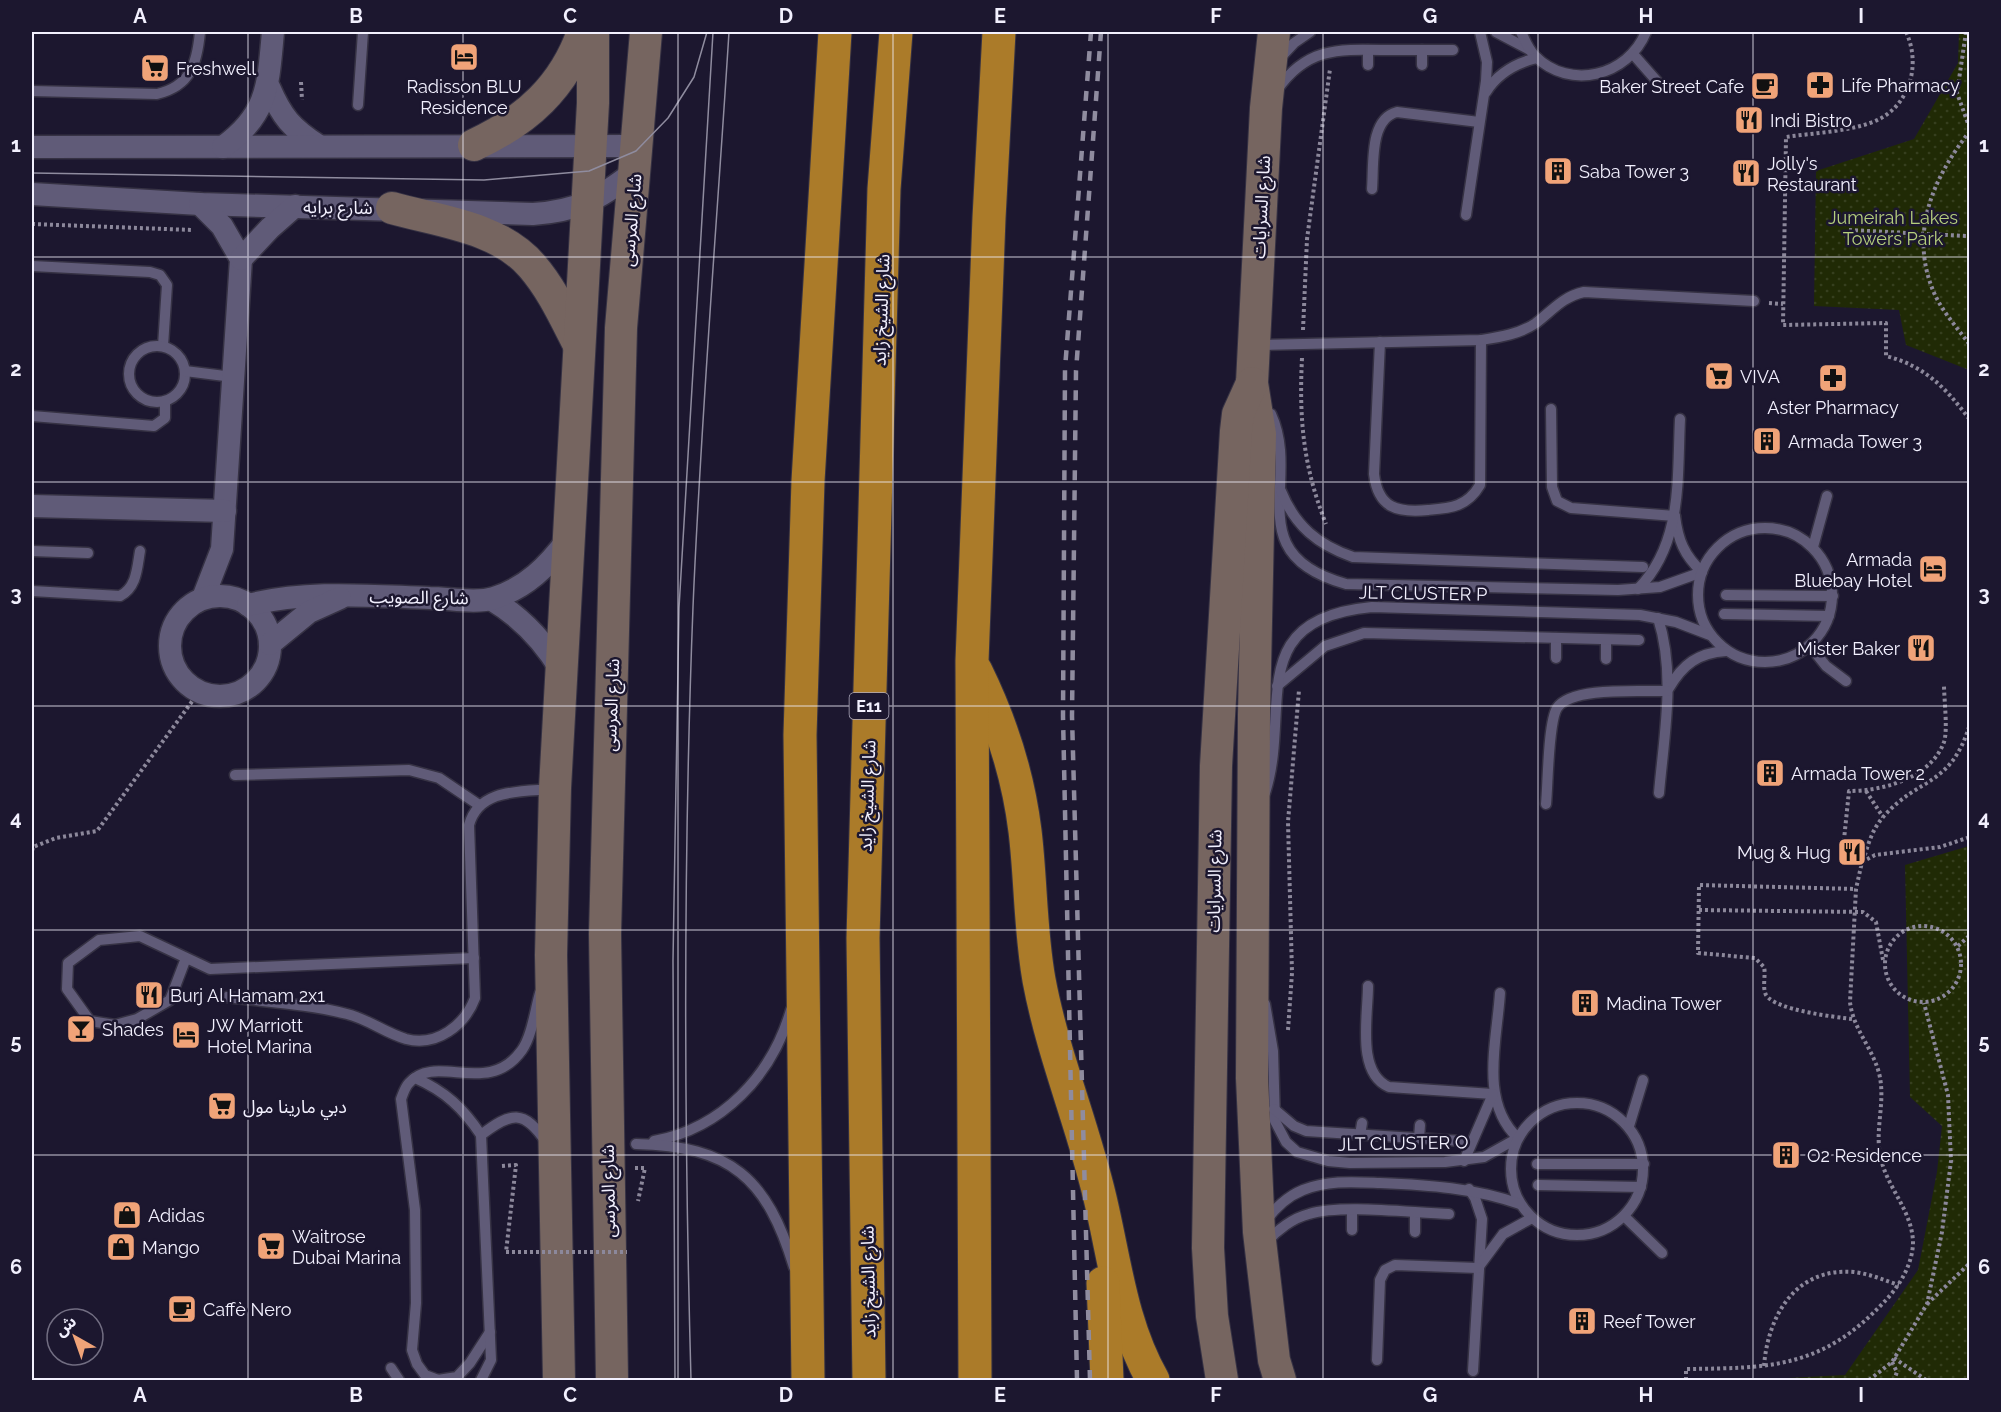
<svg xmlns="http://www.w3.org/2000/svg" width="2001" height="1412" font-family="Raleway,'Noto Sans Arabic',sans-serif">
	<style>
		.grass { fill: url(#grass-dots) }
		.lines { fill: none; stroke-linecap: round; stroke-linejoin: round }
		.service-casing { stroke: #363244; stroke-width: 13 }
		.minor-casing { stroke: #363244; stroke-width: 25 }
		.secondary-casing { stroke: #363244; stroke-width: 34 }
		.motorway-casing { stroke: #363244; stroke-width: 35 }
		.path { stroke: #8c889b; stroke-width: 4; stroke-dasharray: 3 3; stroke-linecap: butt }
		.service { stroke: #605b78; stroke-width: 10 }
		.minor { stroke: #605b78; stroke-width: 22 }
		.secondary { stroke: #766560; stroke-width: 32 }
		.motorway { stroke: #ab7b29; stroke-width: 33 }
		.tram { stroke: #8f8c9f; stroke-width: 1.5 }
		.rail { stroke: #8f8c9f; stroke-width: 4.5; stroke-dasharray: 10 10; stroke-linecap: butt }
		.path-bridge { stroke: #8c889b; stroke-width: 4; stroke-dasharray: 3 3; stroke-linecap: butt }
		.grid { fill: none; stroke: #f2f0fe; stroke-width: 1.5; stroke-opacity: 0.55 }
		.labels { text-anchor: middle; dominant-baseline: central; stroke-width: 5; stroke-linejoin: round; paint-order: stroke }
		.shield { fill: #1c172f; stroke: #b2afc0; stroke-width: 1.5 }
		.shield-label { font-size: 16px; font-weight: bold; fill: #f2f0fe }
		.poi-label { font-size: 18px; fill: #f2f0fe; stroke: #1c172f; text-anchor: start }
		.street-label { font-size: 18px; fill: #f2f0fe; stroke: #1c172f }
		.park-label { font-size: 18px; fill: #b5cf7d; stroke: #1c172f }
		.neatline { fill: none; stroke: #f2f0fe; stroke-width: 2 }
		.grid-label { font-size: 20px; text-anchor: middle; font-weight: bold; fill: #f2f0fe }
	</style>
	<defs>
		<pattern id="grass-dots" width="8" height="8" patternUnits="userSpaceOnUse" patternTransform="scale(1.5)"><rect width="8" height="8" fill="#202a05"/><path d="M2 2h.1M6 6h.1" fill="none" stroke="#363f1e" stroke-width="1.8" stroke-linecap="round"/></pattern>
	</defs>
	<rect width="100%" height="100%" fill="#1c172f"/>
	<g class="grass">
		<polygon points="1959,32 1970,32 1969,370 1906,345 1899,310 1814,306 1816,171 1914,139 1958,63"/>
		<polygon points="1969,846 1969,1380 1746,1380 1845,1375 1918,1270 1937,1172 1942,1126 1910,1097 1905,865"/>
	</g>
	<g class="lines">
		<g class="service-casing">
			<g id="service">
				<polyline points="1496,32 1530,50"/>
				<path d="M 1521,32 C 1525,40 1528,49 1535,56 C 1570,91 1628,76 1646,32"/>
				<polyline points="1422,50 1422,65"/>
				<polyline points="1633,54 1662,87"/>
				<polyline points="1279,59 1294,43 1310,32"/>
				<polyline points="1368,65 1368,50"/>
				<path d="M 1277,90 C 1306,48 1337,49 1383,50 C 1406,50 1430,50 1453,50"/>
				<path d="M 32,91 L 157,94 C 191,86 197,63 200,32"/>
				<path d="M 1486,92 C 1498,73 1516,63 1537,58"/>
				<polyline points="358,105 363,32"/>
				<path d="M 1372,189 C 1374,165 1369,119 1397,112 L 1479,122"/>
				<polyline points="1466,215 1486,81 1487,62 1480,32"/>
				<polyline points="32,266 150,272 160,275 167,285 163,346"/>
				<path d="M 1380,342 L 1374,474 C 1378,508 1397,513 1428,510 C 1451,508 1467,507 1480,485 L 1481,340"/>
				<path d="M 1257,345 L 1481,340 C 1500,337 1520,334 1536,323 C 1553,310 1562,297 1584,292 L 1754,301"/>
				<circle cx="157" cy="374" r="28"/>
				<polyline points="185,371 233,377"/>
				<polyline points="1551,409 1552,487 1557,501 1571,508 1675,516"/>
				<path d="M 1271,414 C 1302,481 1238,554 1346,584 L 1618,590 L 1660,587 L 1702,572 C 1684,555 1678,540 1675,516"/>
				<polyline points="32,416 154,426 165,418 165,401"/>
				<path d="M 1281,491 C 1295,526 1318,545 1353,557 L 1643,567"/>
				<circle cx="1765" cy="595" r="67"/>
				<polyline points="1813,547 1827,496"/>
				<polyline points="32,551 88,553"/>
				<path d="M 1638,589 C 1683,543 1677,479 1680,419"/>
				<path d="M 32,591 L 120,596 C 137,587 137,568 140,551"/>
				<polyline points="1726,595 1833,596"/>
				<polyline points="1724,614 1829,616"/>
				<path d="M 1658,618 C 1676,674 1664,735 1659,793"/>
				<polyline points="1606,640 1606,659"/>
				<polyline points="1810,646 1826,666 1846,681"/>
				<polyline points="1556,658 1556,638"/>
				<polyline points="1277,686 1325,646 1364,633 1639,640"/>
				<path d="M 1669,688 C 1683,664 1698,653 1726,651"/>
				<polyline points="235,775 409,770 439,778 479,805"/>
				<path d="M 1265,793 C 1292,709 1242,619 1372,607 L 1640,615 L 1676,622 L 1710,635"/>
				<path d="M 1546,804 C 1548,784 1548,723 1557,708 C 1571,686 1642,692 1667,691"/>
				<polyline points="186,958 170,1000 137,1019 115,1025 90,1021 67,989 68,963 99,940 140,936 210,969 474,958"/>
				<path d="M 1368,986 C 1368,1016 1356,1073 1389,1087 L 1493,1094"/>
				<path d="M 227,997 C 267,1002 308,1004 347,1014 C 368,1019 385,1033 406,1039 C 437,1047 465,1025 475,998 L 469,825 C 479,788 521,792 553,789"/>
				<path d="M 1265,1004 L 1273,1051 L 1275,1121 L 1286,1142 L 1297,1152 L 1328,1161 L 1350,1163 L 1445,1162 L 1484,1157 L 1518,1138 C 1479,1102 1497,1041 1500,993"/>
				<path d="M 415,1078 C 445,1091 463,1108 481,1135"/>
				<circle cx="1577" cy="1169" r="66"/>
				<polyline points="1274,1109 1294,1126 1306,1131 1462,1141"/>
				<polyline points="1629,1126 1643,1080"/>
				<polyline points="1360,1135 1362,1123"/>
				<polyline points="1419,1138 1420,1125"/>
				<path d="M 654,1141 C 723,1128 772,1075 791,1010"/>
				<path d="M 636,1144 C 731,1146 767,1178 794,1267"/>
				<polyline points="1464,1161 1493,1094"/>
				<polyline points="1537,1164 1644,1164"/>
				<polyline points="1538,1185 1641,1187"/>
				<polyline points="1469,1189 1475,1198 1482,1219 1473,1371"/>
				<polyline points="1352,1211 1352,1230"/>
				<polyline points="1624,1216 1662,1253"/>
				<path d="M 1265,1222 C 1274,1209 1288,1196 1303,1190 C 1328,1180 1354,1182 1380,1183 C 1429,1185 1474,1188 1520,1204"/>
				<polyline points="1415,1232 1415,1213"/>
				<path d="M 1267,1242 C 1277,1230 1293,1218 1309,1214 C 1342,1204 1412,1213 1449,1214"/>
				<polyline points="1480,1265 1503,1234 1532,1218"/>
				<path d="M 490,1332 L 470,1363 L 457,1377 L 438,1380 L 425,1375 L 417,1364 L 412,1350 L 416,1303 L 415,1210 L 401,1099 C 403,1094 405,1087 409,1083 C 436,1052 488,1098 522,1050 C 532,1036 535,1010 540,993"/>
				<polyline points="1377,1360 1380,1280 1385,1270 1395,1265 1478,1268"/>
				<polyline points="391,1368 399,1380"/>
				<path d="M 481,1380 L 491,1360 L 481,1135 C 511,1112 524,1109 546,1142"/>
			</g>
		</g>
		<g class="minor-casing">
			<g id="minor">
				<path d="M 269,87 C 282,117 291,128 319,146"/>
				<polyline points="32,147 636,146"/>
				<path d="M 223,147 C 269,114 268,84 273,32"/>
				<path d="M 32,194 L 200,204 L 533,214 C 578,211 599,199 634,172"/>
				<polyline points="200,204 222,226 241,259 222,549 203,598"/>
				<polyline points="241,259 270,228 295,206"/>
				<polyline points="32,506 225,511"/>
				<circle cx="220" cy="646" r="50"/>
				<path d="M 491,599 C 521,617 543,640 561,670"/>
				<path d="M 248,605 C 309,590 369,596 430,598 C 449,598 476,604 494,598 C 526,588 548,566 568,539"/>
				<polyline points="270,644 309,612 340,598"/>
			</g>
		</g>
		<g class="secondary-casing">
			<g id="secondary">
				<polyline points="1274,32 1266,108 1252,383 1260,434 1254,715 1252,1078 1259,1232 1274,1360 1280,1380"/>
				<path d="M 474,145 C 526,121 564,87 583,32"/>
				<path d="M 392,208 C 438,221 499,227 532,266 C 552,289 565,318 579,345"/>
				<polyline points="559,1380 551,955 555,788 593,103 593,32"/>
				<polyline points="612,1380 605,934 621,328 646,32"/>
				<polyline points="1222,1380 1212,1316 1208,1248 1216,766 1236,431 1238,414 1252,383"/>
			</g>
		</g>
		<g class="motorway-casing">
			<g id="motorway">
				<path d="M 976,671 C 1001,722 1018,774 1025,831 C 1031,880 1030,930 1039,980 C 1053,1055 1083,1125 1100,1198 C 1115,1261 1121,1324 1153,1380"/>
				<polyline points="1103,1283 1107,1380"/>
				<polyline points="808,1380 800,735 808,481 835,32"/>
				<polyline points="869,1380 863,938 884,189 896,32"/>
				<polyline points="975,1380 972,661 989,218 999,32"/>
			</g>
		</g>
		<g class="path">
			<path d="M 1906,32 C 1922,66 1909,110 1870,123 C 1844,132 1813,133 1786,137 L 1783,325 L 1886,323 L 1886,356 C 1925,366 1946,388 1970,420"/>
			<polyline points="1966,32 1957,93 1970,129"/>
			<polyline points="301,82 302,100"/>
			<path d="M 1970,131 C 1932,179 1908,235 1935,295 C 1943,312 1958,329 1970,345"/>
			<polyline points="32,224 192,230"/>
			<polyline points="1849,230 1967,236"/>
			<polyline points="1769,303 1783,304"/>
			<polyline points="1303,330 1307,239 1330,69"/>
			<path d="M 1302,358 C 1299,419 1303,466 1326,524"/>
			<polyline points="1866,791 1883,817"/>
			<polyline points="32,851 33,847 56,838 97,831 199,692"/>
			<path d="M 1842,859 L 1849,791 C 1883,791 1931,778 1944,742 C 1948,730 1944,699 1944,685"/>
			<path d="M 1863,861 C 1868,845 1872,829 1884,816 C 1920,776 1951,787 1970,724"/>
			<polyline points="1699,910 1863,912 1876,922 1883,960"/>
			<circle cx="1923" cy="964" r="38"/>
			<polyline points="1958,946 1970,935"/>
			<path d="M 1852,1019 C 1835,1017 1775,1010 1766,995 C 1762,987 1766,975 1764,967 L 1755,958 L 1698,953 L 1699,885 L 1856,889"/>
			<polyline points="1288,1030 1292,973 1288,822 1299,690"/>
			<polyline points="502,1166 516,1165 506,1252"/>
			<polyline points="635,1168 645,1168 638,1201"/>
			<polyline points="1927,1304 1970,1263"/>
			<polyline points="1894,1358 1926,1380"/>
			<polyline points="1892,1362 1897,1372 1894,1380"/>
			<path d="M 1764,1366 C 1768,1315 1796,1267 1854,1272 C 1870,1274 1884,1280 1899,1285"/>
			<path d="M 1686,1380 L 1686,1369 C 1772,1368 1822,1368 1884,1302 C 1899,1287 1913,1264 1913,1242 C 1912,1209 1885,1186 1880,1154 C 1875,1127 1886,1101 1879,1073 C 1872,1047 1853,1029 1850,1002 L 1856,889 L 1862,862 L 1875,855 L 1940,847 L 1970,837"/>
			<polyline points="1869,1380 1892,1362 1927,1304 1942,1232 1951,1161 1948,1095 1924,1003"/>
		</g>
		<use href="#service" class="service"/>
		<use href="#minor" class="minor"/>
		<use href="#secondary" class="secondary"/>
		<use href="#motorway" class="motorway"/>
		<g class="tram">
			<polyline points="32,173 484,180 589,171 636,151 668,118 694,77 707,32"/>
			<polyline points="675,1380 673,961 679,608 713,32"/>
			<path d="M 691,1380 C 684,1123 683,865 693,607 C 701,415 717,223 729,32"/>
		</g>
		<g class="rail">
			<polyline points="1077,1380 1063,716 1065,369 1091,32"/>
			<polyline points="1090,1380 1072,716 1076,371 1101,32"/>
		</g>
		<polyline class="path-bridge" points="506,1252 627,1252"/>
	</g>
	<path class="grid" d="M 248,32 L 248,1380M 463,32 L 463,1380M 678,32 L 678,1380M 893,32 L 893,1380M 1108,32 L 1108,1380M 1323,32 L 1323,1380M 1538,32 L 1538,1380M 1753,32 L 1753,1380M 32,257 L 1970,257M 32,482 L 1970,482M 32,706 L 1970,706M 32,930 L 1970,930M 32,1155 L 1970,1155"/>
	<defs>
		<g id="hotel-square" transform="scale(1.5)"><rect x="-9" y="-9" width="18" height="18" rx="4" fill="#f0a378" stroke="#1c172f"/><path d="M-6-4.5h1.5V1H6V5H4.5V3h-9V5H-6ZM-4 0a1.8 1.8 0 1 1 3.6 0ZM.5 0V-2.5h3Q6-2.5 6 0Z" fill="#111"/></g>
		<g id="supermarket-square" transform="scale(1.5)"><rect x="-9" y="-9" width="18" height="18" rx="4" fill="#f0a378" stroke="#1c172f"/><path d="M-6-5.5h2.5l.6 2H6L4.5 2H-2.5L-4.4-4H-6ZM-1.5 3.2a1.3 1.3 0 1 0 .1 0ZM3 3.2a1.3 1.3 0 1 0 .1 0Z" fill="#111"/></g>
		<g id="pharmacy-square" transform="scale(1.5)"><rect x="-9" y="-9" width="18" height="18" rx="4" fill="#f0a378" stroke="#1c172f"/><path d="M-2-6h4v4h4v4h-4v4h-4v-4h-4v-4h4Z" fill="#111"/></g>
		<g id="cafe-square" transform="scale(1.5)"><rect x="-9" y="-9" width="18" height="18" rx="4" fill="#f0a378" stroke="#1c172f"/><path d="M-5.5-4.5H6V0H3Q3 3.5 0 3.5H-2.5Q-5.5 3.5-5.5 0ZM3-3.2v2h1.7v-2ZM-6 4.5H4V6H-6Z" fill="#111"/></g>
		<g id="restaurant-square" transform="scale(1.5)"><rect x="-9" y="-9" width="18" height="18" rx="4" fill="#f0a378" stroke="#1c172f"/><path d="M-5-6h1v4h1v-4h1v4h1v-4h1v5L-1.5 .5V6h-2V.5L-5-1ZM5-6V6H3V1.5H1.5Q1.5-4 5-6Z" fill="#111"/></g>
		<g id="building-square" transform="scale(1.5)"><rect x="-9" y="-9" width="18" height="18" rx="4" fill="#f0a378" stroke="#1c172f"/><path d="M-4-6H4V6H1V3H-1V6H-4ZM-2.5-4.3h1.7v1.8h-1.7ZM.8-4.3h1.7v1.8H.8ZM-2.5-1h1.7V.8h-1.7ZM.8-1h1.7V.8H.8Z" fill="#111"/></g>
		<g id="bar-square" transform="scale(1.5)"><rect x="-9" y="-9" width="18" height="18" rx="4" fill="#f0a378" stroke="#1c172f"/><path d="M-6-5H6L.8 .8V4.5H3.5V6h-7V4.5H-.8V.8Z" fill="#111"/></g>
		<g id="shop-square" transform="scale(1.5)"><rect x="-9" y="-9" width="18" height="18" rx="4" fill="#f0a378" stroke="#1c172f"/><path d="M-5-2.5h2.3a2.7 3.5 0 0 1 5.4 0H5L5.5 6h-11ZM-1.5-2.5h3a1.5 2.3 0 0 0-3 0Z" fill="#111"/></g>
	</defs>
	<g fill-rule="evenodd">
		<use href="#hotel-square" x="464" y="57"/>
		<use href="#supermarket-square" x="155" y="68"/>
		<use href="#pharmacy-square" x="1820" y="85"/>
		<use href="#cafe-square" x="1765" y="86"/>
		<use href="#restaurant-square" x="1749" y="120"/>
		<use href="#building-square" x="1558" y="171"/>
		<use href="#restaurant-square" x="1746" y="173"/>
		<use href="#supermarket-square" x="1719" y="376"/>
		<use href="#pharmacy-square" x="1833" y="378"/>
		<use href="#building-square" x="1767" y="441"/>
		<use href="#hotel-square" x="1933" y="569"/>
		<use href="#restaurant-square" x="1921" y="648"/>
		<use href="#building-square" x="1770" y="773"/>
		<use href="#restaurant-square" x="1852" y="852"/>
		<use href="#restaurant-square" x="149" y="995"/>
		<use href="#building-square" x="1585" y="1003"/>
		<use href="#bar-square" x="81" y="1029"/>
		<use href="#hotel-square" x="186" y="1035"/>
		<use href="#supermarket-square" x="222" y="1106"/>
		<use href="#building-square" x="1786" y="1155"/>
		<use href="#shop-square" x="127" y="1215"/>
		<use href="#supermarket-square" x="271" y="1246"/>
		<use href="#shop-square" x="121" y="1247"/>
		<use href="#cafe-square" x="182" y="1309"/>
		<use href="#building-square" x="1582" y="1321"/>
	</g>
	<g class="labels">
		<rect class="shield" x="849.5" y="693" width="39" height="26" rx="4.5"/>
		<g class="shield-label">
			<text x="869" y="706">E11</text>
		</g>
		<g class="poi-label">
			<text x="176" y="68">Freshwell</text>
			<text x="1841" y="85">Life Pharmacy</text>
			<text x="464" y="86" text-anchor="middle">Radisson BLU<tspan x="464" dy="21">Residence</tspan></text>
			<text x="1744" y="86" text-anchor="end">Baker Street Cafe</text>
			<text x="1770" y="120">Indi Bistro</text>
			<text x="1767" y="163">Jolly's<tspan x="1767" dy="21">Restaurant</tspan></text>
			<text x="1579" y="171">Saba Tower 3</text>
			<text x="1740" y="376">VIVA</text>
			<text x="1833" y="407" text-anchor="middle">Aster Pharmacy</text>
			<text x="1788" y="441">Armada Tower 3</text>
			<text x="1912" y="559" text-anchor="end">Armada<tspan x="1912" dy="21">Bluebay Hotel</tspan></text>
			<text x="1900" y="648" text-anchor="end">Mister Baker</text>
			<text x="1791" y="773">Armada Tower 2</text>
			<text x="1831" y="852" text-anchor="end">Mug &amp; Hug</text>
			<text x="170" y="995">Burj Al Hamam 2x1</text>
			<text x="1606" y="1003">Madina Tower</text>
			<text x="207" y="1025">JW Marriott<tspan x="207" dy="21">Hotel Marina</tspan></text>
			<text x="102" y="1029">Shades</text>
			<text x="243" y="1106">دبي مارينا مول</text>
			<text x="1807" y="1155">O2 Residence</text>
			<text x="148" y="1215">Adidas</text>
			<text x="292" y="1236">Waitrose<tspan x="292" dy="21">Dubai Marina</tspan></text>
			<text x="142" y="1247">Mango</text>
			<text x="203" y="1309">Caffè Nero</text>
			<text x="1603" y="1321">Reef Tower</text>
		</g>
		<g class="street-label">
			<text transform="translate(338 207) rotate(1)">شارع برايه</text>
			<text transform="translate(1261 207) rotate(-87)">شارع السرايات</text>
			<text transform="translate(631 220) rotate(-85)">شارع المرسى</text>
			<text transform="translate(881 310) rotate(-88)">شارع الشيخ زايد</text>
			<text transform="translate(1423 593) rotate(1)">JLT CLUSTER P</text>
			<text transform="translate(419 597) rotate(1)">شارع الصويب</text>
			<text transform="translate(611 705) rotate(-88)">شارع المرسى</text>
			<text transform="translate(867 796) rotate(-88)">شارع الشيخ زايد</text>
			<text transform="translate(1214 881) rotate(-89)">شارع السرايات</text>
			<text transform="translate(1403 1143) rotate(-1)">JLT CLUSTER O</text>
			<text transform="translate(608 1191) rotate(-91)">شارع المرسى</text>
			<text transform="translate(868 1282) rotate(-91)">شارع الشيخ زايد</text>
		</g>
		<g class="park-label">
			<text x="1893" y="217">Jumeirah Lakes<tspan x="1893" dy="21">Towers Park</tspan></text>
		</g>
	</g>
	<rect width="2001" height="1412" fill="none" stroke="#1c172f" stroke-width="66"/>
	<g transform="translate(75 1337) rotate(320)"><circle r="28" fill="#1c172f" stroke="#726e82" stroke-width="1.5"/>
	<path d="M0-4.5L10 22L0 15L-10 22Z" fill="#f0a378"/>
	<text y="-9" font-size="16" font-weight="bold" text-anchor="middle" fill="#f2f0fe">ش</text>
	</g>
	<rect x="33" y="33" width="1935" height="1346" class="neatline"/>
	<g class="grid-label">
		<text x="140" y="23">A</text>
		<text x="356" y="23">B</text>
		<text x="570" y="23">C</text>
		<text x="786" y="23">D</text>
		<text x="1000" y="23">E</text>
		<text x="1216" y="23">F</text>
		<text x="1430" y="23">G</text>
		<text x="1646" y="23">H</text>
		<text x="1861" y="23">I</text>
		<text x="16" y="152">1</text>
		<text x="1984" y="152">1</text>
		<text x="16" y="376">2</text>
		<text x="1984" y="376">2</text>
		<text x="16" y="601">3</text>
		<text x="1984" y="601">3</text>
		<text x="16" y="825">4</text>
		<text x="1984" y="825">4</text>
		<text x="16" y="1049">5</text>
		<text x="1984" y="1049">5</text>
		<text x="16" y="1274">6</text>
		<text x="1984" y="1274">6</text>
		<text x="140" y="1402">A</text>
		<text x="356" y="1402">B</text>
		<text x="570" y="1402">C</text>
		<text x="786" y="1402">D</text>
		<text x="1000" y="1402">E</text>
		<text x="1216" y="1402">F</text>
		<text x="1430" y="1402">G</text>
		<text x="1646" y="1402">H</text>
		<text x="1861" y="1402">I</text>
	</g>
</svg>
